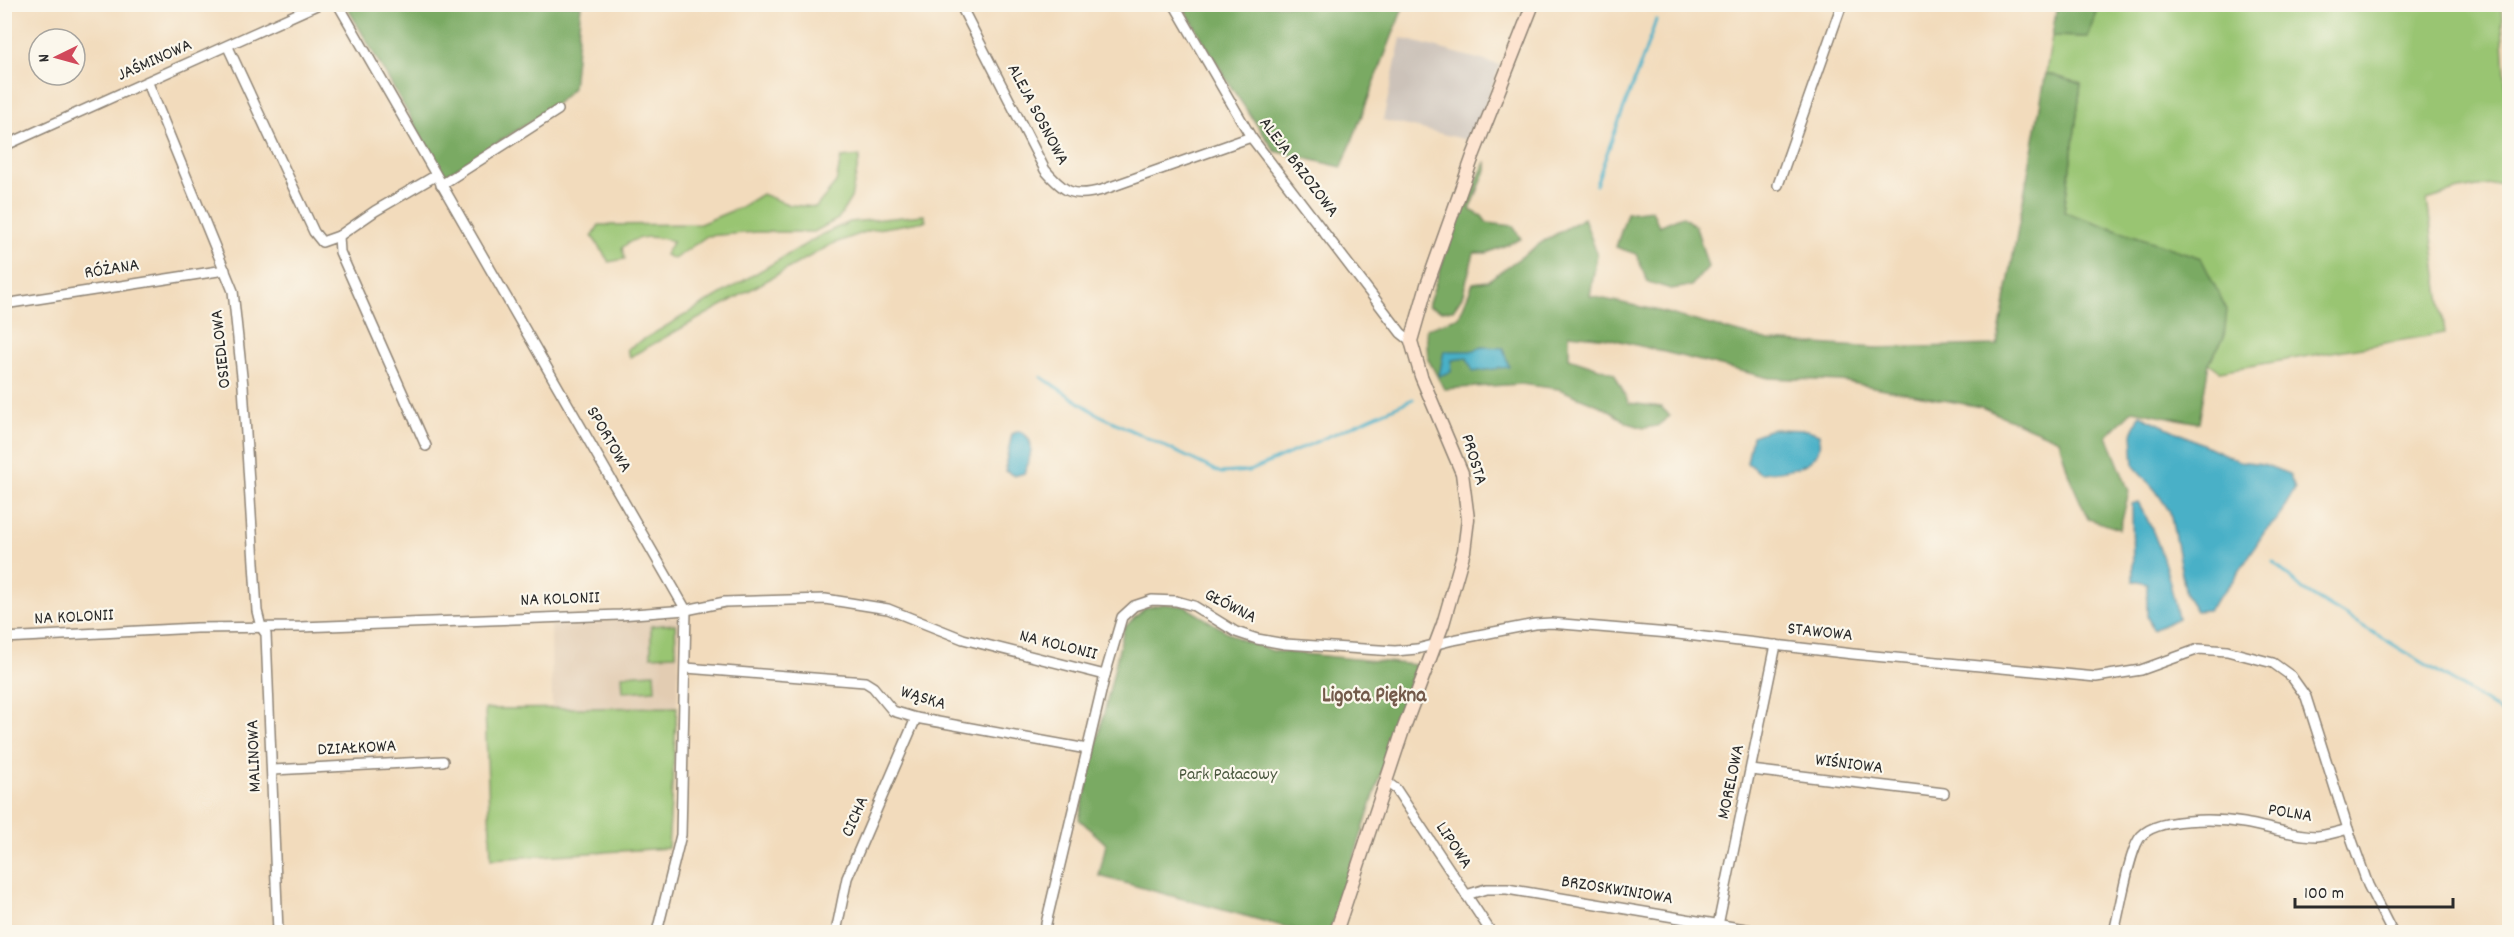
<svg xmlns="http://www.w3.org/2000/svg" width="2514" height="937" font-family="Dekko,sans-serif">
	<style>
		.built { fill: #e2ccb2 }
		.industrial { fill: #ccc2b9 }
		.green { fill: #99c572; stroke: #62784e; stroke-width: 1.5 }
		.forest { fill: #7aaa64; stroke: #526a48; stroke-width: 1.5 }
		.water { fill: #48b0c7; stroke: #3a6e79; stroke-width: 1.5 }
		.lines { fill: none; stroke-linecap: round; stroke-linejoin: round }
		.stream { stroke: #48b0c7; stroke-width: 3 }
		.street-casing { stroke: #8e8374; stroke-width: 12 }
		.secondary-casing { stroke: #8e8374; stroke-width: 15 }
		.street { stroke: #fff; stroke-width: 9 }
		.secondary { stroke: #fde4d0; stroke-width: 12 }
		.labels { text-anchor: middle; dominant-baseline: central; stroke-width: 4.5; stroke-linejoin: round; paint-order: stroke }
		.street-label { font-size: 18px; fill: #2b2b2b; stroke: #fbf7ec }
		.park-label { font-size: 18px; fill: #4c5940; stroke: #fbf7ec }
		.quarter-label { font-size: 21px; font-weight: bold; fill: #735a4a; stroke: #fbf7ec }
	</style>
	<rect width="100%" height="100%" fill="#fbf7ec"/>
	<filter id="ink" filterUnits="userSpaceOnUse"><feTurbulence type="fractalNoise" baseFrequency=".0167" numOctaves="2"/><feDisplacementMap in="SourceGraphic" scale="12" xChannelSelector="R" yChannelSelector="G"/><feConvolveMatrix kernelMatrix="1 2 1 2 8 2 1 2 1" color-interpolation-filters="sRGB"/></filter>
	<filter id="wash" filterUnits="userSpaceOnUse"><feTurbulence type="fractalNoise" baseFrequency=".008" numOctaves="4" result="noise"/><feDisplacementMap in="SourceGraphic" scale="24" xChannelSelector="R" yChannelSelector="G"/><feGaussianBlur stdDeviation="1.35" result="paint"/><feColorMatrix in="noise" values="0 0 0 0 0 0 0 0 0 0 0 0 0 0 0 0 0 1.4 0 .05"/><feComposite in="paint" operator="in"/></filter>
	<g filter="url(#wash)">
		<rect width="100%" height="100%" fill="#f2dbbc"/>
		<polygon class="built" points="680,617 677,707 552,709 551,623"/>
		<polygon class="industrial" points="1401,38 1500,65 1472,141 1383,120"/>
		<g class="green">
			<polygon points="2098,5 2501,5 2509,140 2509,182 2459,190 2427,200 2445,333 2220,371 2209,363 2224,337 2201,258 2064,212 2081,84 2046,73 2052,36 2088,37"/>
			<path d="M 860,156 L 851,198 L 838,219 L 814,232 L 757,232 L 707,236 L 674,259 L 665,255 L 673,241 C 655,236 636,234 622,248 L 625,259 L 609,262 L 592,236 L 599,225 L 700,224 L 741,207 L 762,194 L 790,205 L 816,207 L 836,183 L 841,158 Z"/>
			<polygon points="924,215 926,221 871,230 832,244 630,357 627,349 823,234 850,222"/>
			<polygon points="675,624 676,655 651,656 651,626"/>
			<polygon points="654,673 655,690 623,692 622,675"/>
			<polygon points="677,707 668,848 491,859 485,709"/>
		</g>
		<g class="forest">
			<polygon points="346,5 581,5 573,88 551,109 444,176"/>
			<polygon points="1182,5 1404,5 1342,167 1275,151 1233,90"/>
			<polygon points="2057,5 2098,5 2088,37 2052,36"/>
			<polygon points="2046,73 2081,84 2064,212 2201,258 2227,310 2224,337 2209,363 2199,423 2133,410 2107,436 2129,491 2120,529 2088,519 2069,476 2059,440 1981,407 1841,381 1769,378 1608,338 1569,334 1569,358 1614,373 1629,403 1661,407 1670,416 1657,426 1644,428 1628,423 1603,407 1559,389 1521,384 1444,389 1428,359 1426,329 1459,317 1473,283 1487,281 1544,241 1584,218 1597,254 1590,296 1655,310 1769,341 1877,348 1997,345"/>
			<polygon points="1486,161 1486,170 1470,210 1482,216 1487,223 1513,226 1521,239 1487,253 1474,253 1462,297 1453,310 1441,311 1428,306 1453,232"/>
			<polygon points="1652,210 1659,226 1682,216 1696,227 1708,267 1691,286 1671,289 1648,282 1636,254 1616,247 1627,213"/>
			<polygon points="1164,604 1184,606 1239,639 1273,651 1416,665 1330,932 1304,932 1099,876 1106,844 1079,819 1124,628 1145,608"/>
		</g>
		<g class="water">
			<polygon points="1483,347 1503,348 1509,367 1473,372 1467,358 1452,360 1451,372 1439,376 1444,351 1470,351"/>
			<polygon points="2140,415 2239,461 2263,464 2289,474 2295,489 2277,520 2265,531 2235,578 2208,610 2196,611 2186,595 2170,512 2156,491 2134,466 2132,434"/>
			<path d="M 1772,429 L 1808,430 L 1819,434 C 1819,438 1820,444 1819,448 C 1813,471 1778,471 1760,473 L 1747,463 L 1752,436 Z"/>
			<path d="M 1019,431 C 1038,439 1030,457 1025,473 L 1014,476 L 1006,471 L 1006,461 L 1012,434 Z"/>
			<path d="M 2138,502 C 2160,539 2169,576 2178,618 L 2153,630 L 2147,616 L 2147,584 L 2133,581 L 2132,504 Z"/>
		</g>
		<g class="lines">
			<g class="stream">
				<path d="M 1596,185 C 1614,129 1638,76 1656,20"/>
				<polyline points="1041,377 1097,414 1221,473 1250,471 1413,399"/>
				<polyline points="2273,562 2303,590 2455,682 2510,718"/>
			</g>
		</g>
	</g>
	<g filter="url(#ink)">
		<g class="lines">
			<g class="street-casing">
				<g id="street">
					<polyline points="338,4 686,610 681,835 657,932"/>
					<path d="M 960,4 L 1045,170 C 1064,192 1073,198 1102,190 L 1251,137"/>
					<polyline points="1174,4 1251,137 1401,333 1411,341"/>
					<polyline points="228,47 314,232 322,242 339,236 340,252 426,446"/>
					<polyline points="148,83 233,291 243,386 257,611 261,627 266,634 278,932"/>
					<polyline points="4,146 319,4"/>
					<polyline points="441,185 558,110"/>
					<polyline points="1778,185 1842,4"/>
					<polyline points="339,236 375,211 435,176"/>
					<polyline points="4,304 225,270"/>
					<polyline points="4,638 196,628 301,627 620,615 686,610 725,602 825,599 888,609 963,639 1105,675"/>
					<polyline points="686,668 865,682 873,687 893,711 916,718 1087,749"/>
					<polyline points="273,770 443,761"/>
					<polyline points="1751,770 1944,793"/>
					<polyline points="1385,781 1396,789 1491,932"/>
					<polyline points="2348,829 2368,885 2392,932"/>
					<polyline points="1466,895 1486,889 1507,889 1763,932"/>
					<polyline points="1718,925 1776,645"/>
					<polyline points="836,932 847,878 916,718"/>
					<path d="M 1044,932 L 1105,675 L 1122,617 L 1134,606 L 1152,600 L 1176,601 L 1194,606 L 1236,632 L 1257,639 L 1285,644 L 1395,651 L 1417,649 L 1453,640 L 1535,624 L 1551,623 L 1669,633 L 1853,654 L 2096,677 L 2141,670 L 2199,649 L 2227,651 L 2273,663 L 2291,676 L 2306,697 L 2348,829 C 2338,832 2327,835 2317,836 C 2292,836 2268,827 2244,823 C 2220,819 2153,816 2139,839 C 2128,856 2120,910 2114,932"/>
				</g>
			</g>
			<g class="secondary-casing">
				<polyline id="secondary" points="1336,932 1403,730 1443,624 1464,551 1468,519 1462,473 1421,376 1411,341 1427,285 1473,156 1533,4"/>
			</g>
			<use href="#street" class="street"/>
			<use href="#secondary" class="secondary"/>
		</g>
	</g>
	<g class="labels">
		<g class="street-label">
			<text transform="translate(155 61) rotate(-24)">JAŚMINOWA</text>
			<text transform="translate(1037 115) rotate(62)">ALEJA SOSNOWA</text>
			<text transform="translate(1298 168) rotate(53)">ALEJA BRZOZOWA</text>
			<text transform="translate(112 270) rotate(-9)">RÓŻANA</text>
			<text transform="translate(222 349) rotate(-96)">OSIEDLOWA</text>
			<text transform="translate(608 440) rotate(60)">SPORTOWA</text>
			<text transform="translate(1473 460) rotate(73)">PROSTA</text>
			<text transform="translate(560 600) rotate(-2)">NA KOLONII</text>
			<text transform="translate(1230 607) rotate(27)">GŁÓWNA</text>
			<text transform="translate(74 618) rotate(-3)">NA KOLONII</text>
			<text transform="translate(1820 633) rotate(6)">STAWOWA</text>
			<text transform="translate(1058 646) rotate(14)">NA KOLONII</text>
			<text transform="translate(923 699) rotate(17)">WĄSKA</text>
			<text transform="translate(357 749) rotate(-3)">DZIAŁKOWA</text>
			<text transform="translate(255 756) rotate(-92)">MALINOWA</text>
			<text transform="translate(1849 765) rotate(7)">WIŚNIOWA</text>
			<text transform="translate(1732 782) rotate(-78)">MORELOWA</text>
			<text transform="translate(2290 814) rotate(9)">POLNA</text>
			<text transform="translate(856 817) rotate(-66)">CICHA</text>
			<text transform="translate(1453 846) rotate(57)">LIPOWA</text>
			<text transform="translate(1617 891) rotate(9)">BRZOSKWINIOWA</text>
		</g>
		<g class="park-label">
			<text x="1228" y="775">Park Pałacowy</text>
		</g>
		<g class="quarter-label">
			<text x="1374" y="697">Ligota Piękna</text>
		</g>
	</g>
	<rect width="2514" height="937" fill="none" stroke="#fbf7ec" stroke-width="24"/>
	<g transform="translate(57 57) rotate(265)"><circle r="28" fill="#fbf7ec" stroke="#a8a59f" stroke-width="1.5"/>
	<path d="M0-4.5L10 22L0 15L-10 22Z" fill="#d1495b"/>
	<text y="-9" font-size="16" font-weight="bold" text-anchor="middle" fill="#2b2b2b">N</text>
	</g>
	<path d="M2295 898v9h158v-9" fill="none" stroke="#2b2b2b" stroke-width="3"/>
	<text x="2304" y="898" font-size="18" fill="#2b2b2b" stroke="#fbf7ec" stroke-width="4.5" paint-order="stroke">100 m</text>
</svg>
